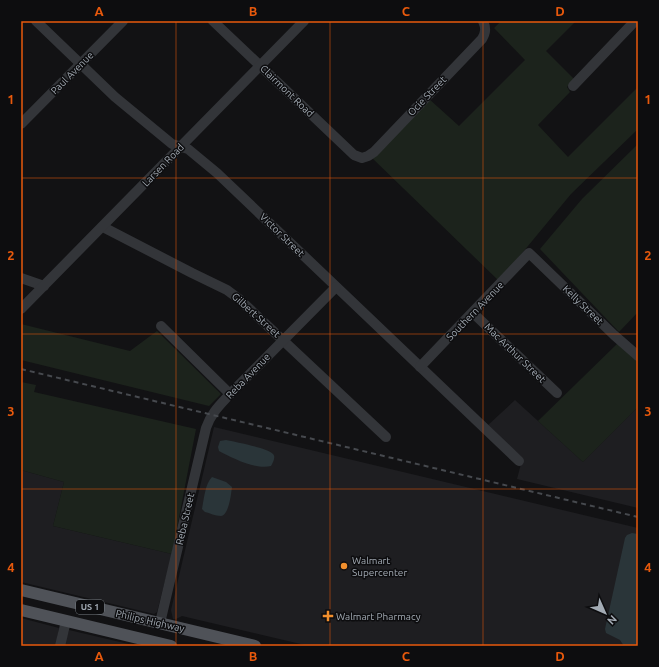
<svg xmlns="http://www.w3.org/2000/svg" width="659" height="667" font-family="Ubuntu,sans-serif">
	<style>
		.built { fill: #1e1e21 }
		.green { fill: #1c231c }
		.water { fill: #2a3539 }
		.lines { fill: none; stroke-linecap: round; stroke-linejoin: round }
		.minor { stroke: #333539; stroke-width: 10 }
		.major { stroke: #4f5258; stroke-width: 12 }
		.rail { stroke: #46494e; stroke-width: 2; stroke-dasharray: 5 4; stroke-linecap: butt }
		.grid { fill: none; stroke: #e8590c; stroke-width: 1; stroke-opacity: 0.55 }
		.poi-dot { fill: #f18f2d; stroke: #0d0d0f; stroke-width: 1.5 }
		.labels { text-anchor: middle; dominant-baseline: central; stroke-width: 3; stroke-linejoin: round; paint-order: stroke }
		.shield { fill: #0d0d0f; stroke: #767c82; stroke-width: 1 }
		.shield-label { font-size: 9px; font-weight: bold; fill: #a3abb4 }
		.street-label { font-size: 10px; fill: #a3abb4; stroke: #0d0d0f }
		.poi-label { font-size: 10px; fill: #a3abb4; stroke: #0d0d0f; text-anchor: start }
		.neatline { fill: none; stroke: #e8590c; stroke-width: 1.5 }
		.grid-label { font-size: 13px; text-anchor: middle; font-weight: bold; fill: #e8590c }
	</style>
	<rect width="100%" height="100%" fill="#121214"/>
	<g class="built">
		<polygon points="515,400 583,462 638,407 638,508 517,479 522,460 487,426"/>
		<polygon points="214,427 638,528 638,646 309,646 182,616 176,619 173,619 171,610"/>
		<polygon points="21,470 64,482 53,526 172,554 157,612 154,614 21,582"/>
		<polygon points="21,618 59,628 56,646 21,646"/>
		<polygon points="69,630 137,646 64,646"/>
	</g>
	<g class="green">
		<polygon points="501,21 576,21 546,51 574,79 567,87 570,92 538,125 568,157 638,87 638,129 571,194 499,281 371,157 428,98 459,126 525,60 494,28"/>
		<polygon points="638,144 638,312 619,332 540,249 582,199"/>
		<polygon points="21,324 130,351 157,331 221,394 209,406 21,360"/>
		<polygon points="618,343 638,361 638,407 583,462 538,421"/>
		<polygon points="21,382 36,385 34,392 196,429 172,554 53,526 64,482 21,470"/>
	</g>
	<g class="water">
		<path d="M 226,440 C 235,442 268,448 273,454 C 276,457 273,462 271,466 C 256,470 232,458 219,451 L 218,447 L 220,441 Z"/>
		<path d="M 212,477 L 226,482 L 232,487 C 231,494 229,515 221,516 C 215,516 210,513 205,512 L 202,509 C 204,499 205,484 212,477 Z"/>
		<polygon points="632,533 638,534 638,646 624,646 620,640 606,633 605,629 625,538 627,535"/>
	</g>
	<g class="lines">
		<g class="minor">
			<polyline points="36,21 115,97 172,144 188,149 217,173 519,461"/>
			<path d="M 213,21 L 354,155 L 362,158 L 368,156 L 374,152 L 482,39 C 486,32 486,28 483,21"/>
			<polyline points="573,86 635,21"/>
			<polyline points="21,124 123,21"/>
			<polyline points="103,227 192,273 227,290 239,299 386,437"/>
			<polyline points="21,278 44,286"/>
			<polyline points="21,309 304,21"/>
			<polyline points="473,313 557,393"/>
			<polyline points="161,326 230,394"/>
			<polyline points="420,367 529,253 614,335 638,356"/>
			<path d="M 160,623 L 206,428 C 211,413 220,405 230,394 L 336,287"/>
			<polyline points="60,646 66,621"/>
		</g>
		<g class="major">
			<polyline points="21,590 255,646"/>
			<polyline points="21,610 171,646"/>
		</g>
		<polyline class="rail" points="21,369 638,517"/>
	</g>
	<path class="grid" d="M 176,21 L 176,646M 330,21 L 330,646M 483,21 L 483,646M 21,178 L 638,178M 21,334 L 638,334M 21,489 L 638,489"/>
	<g class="poi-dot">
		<circle cx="344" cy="566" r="4"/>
		<path d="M326 610h4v4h4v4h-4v4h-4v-4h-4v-4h4z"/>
	</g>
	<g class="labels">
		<rect class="shield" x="76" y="600" width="28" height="14" rx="3"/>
		<g class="shield-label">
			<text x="90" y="607">US 1</text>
		</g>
		<g class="street-label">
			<text transform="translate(72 73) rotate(-45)">Paul Avenue</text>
			<text transform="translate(287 91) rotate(44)">Clairmont Road</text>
			<text transform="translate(427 96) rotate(-46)">Ocie Street</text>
			<text transform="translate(163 165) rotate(-46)">Larsen Road</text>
			<text transform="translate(282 235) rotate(44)">Victor Street</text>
			<text transform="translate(583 305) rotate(44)">Kelly Street</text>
			<text transform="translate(475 311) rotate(-46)">Southern Avenue</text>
			<text transform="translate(256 315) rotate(42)">Gilbert Street</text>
			<text transform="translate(515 353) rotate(44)">Mac Arthur Street</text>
			<text transform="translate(248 376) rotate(-46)">Reba Avenue</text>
			<text transform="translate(185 519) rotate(-77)">Reba Street</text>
			<text transform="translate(150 621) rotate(13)">Philips Highway</text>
		</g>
		<g class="poi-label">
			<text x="352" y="560">Walmart<tspan x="352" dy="12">Supercenter</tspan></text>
			<text x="336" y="616">Walmart Pharmacy</text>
		</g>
	</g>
	<rect width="659" height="667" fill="none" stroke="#0d0d0f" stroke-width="44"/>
	<g transform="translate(605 613) rotate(135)" stroke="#0d0d0f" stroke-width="3" paint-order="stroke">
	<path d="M0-3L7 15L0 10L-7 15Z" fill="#a3abb4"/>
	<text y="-6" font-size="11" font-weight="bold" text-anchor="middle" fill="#a3abb4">N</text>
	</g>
	<rect x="22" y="22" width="615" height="623" class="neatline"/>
	<g class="grid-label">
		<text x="99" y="16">A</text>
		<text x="253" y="16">B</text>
		<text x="406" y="16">C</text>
		<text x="560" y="16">D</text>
		<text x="11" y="104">1</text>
		<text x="648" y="104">1</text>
		<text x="11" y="260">2</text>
		<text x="648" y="260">2</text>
		<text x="11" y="416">3</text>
		<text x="648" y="416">3</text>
		<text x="11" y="572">4</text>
		<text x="648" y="572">4</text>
		<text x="99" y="661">A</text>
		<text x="253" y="661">B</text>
		<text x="406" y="661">C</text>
		<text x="560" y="661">D</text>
	</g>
</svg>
